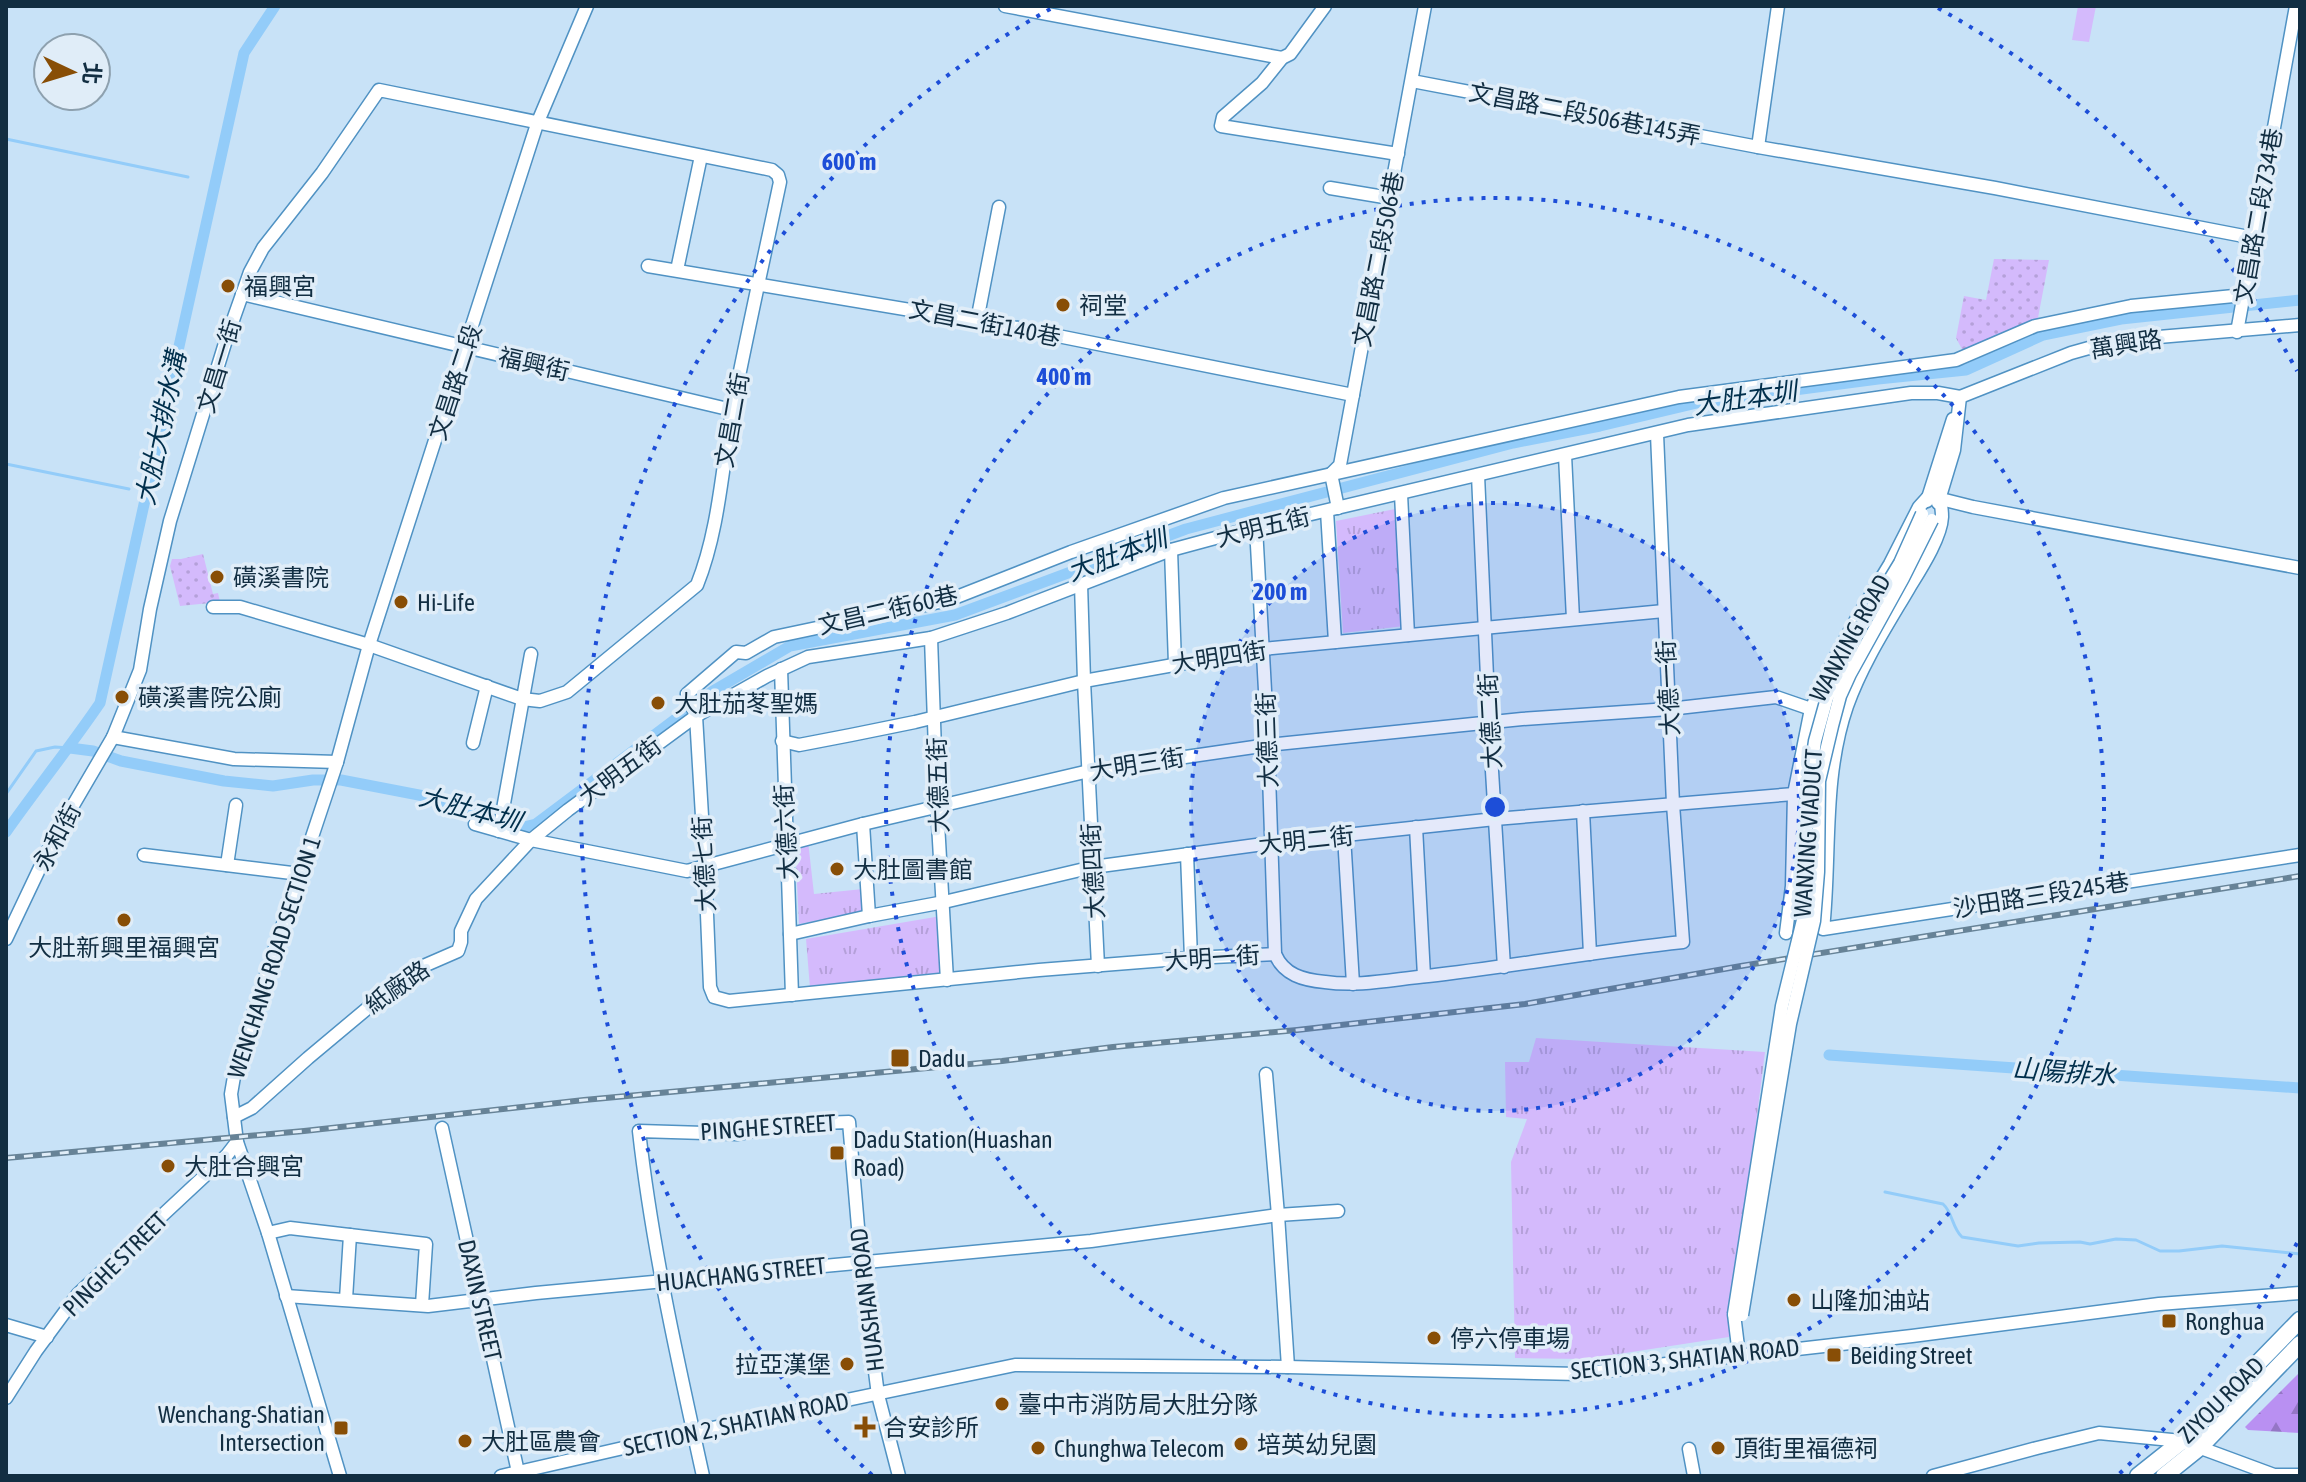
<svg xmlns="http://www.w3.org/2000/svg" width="2306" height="1482" font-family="'Asap Condensed','Noto Sans TC',sans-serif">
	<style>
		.grass { fill: #d4bafc }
		.forest { fill: url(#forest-firs) }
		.park { fill: url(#park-tufts) }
		.garden { fill: url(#garden-dots) }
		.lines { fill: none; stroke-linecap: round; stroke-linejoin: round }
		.stream { stroke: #93ccf9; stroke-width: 3 }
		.canal { stroke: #93ccf9; stroke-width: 11 }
		.minor-casing { stroke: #5092c3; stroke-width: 15 }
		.major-casing { stroke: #5092c3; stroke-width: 19 }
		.minor { stroke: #fff; stroke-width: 12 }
		.major { stroke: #fff; stroke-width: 16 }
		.rail-casing { stroke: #678397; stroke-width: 6 }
		.rail { stroke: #e0edf8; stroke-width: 3; stroke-dasharray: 9; stroke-linecap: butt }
		.minor-bridge-casing { stroke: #5092c3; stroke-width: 15; stroke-linecap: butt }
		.minor-bridge { stroke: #fff; stroke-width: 12 }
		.ring { fill: none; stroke: #1d4ed8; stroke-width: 4; stroke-dasharray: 4 8 }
		.poi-dot { fill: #884e06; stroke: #e0edf8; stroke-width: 3 }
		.labels { text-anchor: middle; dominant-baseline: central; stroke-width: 7; stroke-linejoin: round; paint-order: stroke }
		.street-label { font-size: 24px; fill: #122e42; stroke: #e0edf8 }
		.poi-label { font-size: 24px; fill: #122e42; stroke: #e0edf8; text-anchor: start }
		.water-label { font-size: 26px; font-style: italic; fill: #012f4c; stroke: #e0edf8 }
		.centre { fill: #1d4ed8; stroke: #e0edf8; stroke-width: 4 }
		.ring-label { font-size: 24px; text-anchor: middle; font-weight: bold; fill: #1d4ed8; stroke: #e0edf8; stroke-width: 7; stroke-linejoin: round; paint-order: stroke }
	</style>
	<defs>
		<pattern id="forest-firs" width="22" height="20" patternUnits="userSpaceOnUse" patternTransform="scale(2)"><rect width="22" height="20" fill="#b990f2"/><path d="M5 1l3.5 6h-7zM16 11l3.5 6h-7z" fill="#9576c6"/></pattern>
		<pattern id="park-tufts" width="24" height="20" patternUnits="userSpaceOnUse" patternTransform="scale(2)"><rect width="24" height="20" fill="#d4bafc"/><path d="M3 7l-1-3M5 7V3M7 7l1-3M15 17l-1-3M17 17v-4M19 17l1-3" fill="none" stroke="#b5a0d9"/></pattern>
		<pattern id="garden-dots" width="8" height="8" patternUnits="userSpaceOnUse" patternTransform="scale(2)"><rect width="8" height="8" fill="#d4bafc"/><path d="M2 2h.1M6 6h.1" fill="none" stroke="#b5a0d9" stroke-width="1.8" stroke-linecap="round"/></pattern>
	</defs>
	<rect width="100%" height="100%" fill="#c8e2f7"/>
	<polygon class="grass" points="2078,6 2096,6 2089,42 2072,40"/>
	<polygon class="forest" points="2300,1372 2300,1433 2248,1430 2245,1427"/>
	<g class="park">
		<polygon points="1400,508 1405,626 1343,633 1336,521"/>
		<polygon points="808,841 814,894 863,889 867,911 799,924 795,842"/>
		<polygon points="941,916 945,973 810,988 806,939"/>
		<polygon points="1536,1038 1765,1052 1729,1337 1586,1359 1515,1358 1511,1162 1527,1119 1506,1117 1505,1062 1529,1062"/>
	</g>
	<g class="garden">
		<polygon points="1994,259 2049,260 2037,323 2013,328 1963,351 1956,338 1964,296 1986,300"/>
		<polygon points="203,554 213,594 218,593 220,602 180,606 170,566 172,559 181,559"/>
	</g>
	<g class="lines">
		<g class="stream">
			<polyline points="6,139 188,177"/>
			<polyline points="6,464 129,489"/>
			<polyline points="6,794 36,751 55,747 70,748"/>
			<path d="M 1885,1192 L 1943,1204 C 1953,1213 1952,1228 1962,1237 L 2018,1246 L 2039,1243 L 2080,1242 L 2090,1244 L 2116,1239 L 2136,1240 L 2160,1251 L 2179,1251 L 2222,1246 L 2300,1254"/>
		</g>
		<g class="canal">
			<polyline points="70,748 93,751 121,761 224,781 273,786 313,780 341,780 424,796 524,827 536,824 713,691 790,646 955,615 1186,529 1513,443 1600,426 1697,403 1878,379 1966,370 2043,335 2121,319 2300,300"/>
			<path d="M 6,832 C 37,788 70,747 100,703 L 244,53 L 275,6"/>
			<polyline points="1829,1055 2300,1088"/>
		</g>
		<g class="minor-casing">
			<g id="minor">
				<polyline points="1005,6 1282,58"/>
				<polyline points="1325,6 1290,54 1282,58 1262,83 1223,117 1221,126 1398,154"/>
				<polyline points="1412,81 1758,147 1995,188 2254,238"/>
				<polyline points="1758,147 1778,6"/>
				<polyline points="1330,188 1390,198"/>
				<polyline points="648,266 1018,328 1353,395"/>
				<polyline points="677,270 701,156"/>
				<polyline points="242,294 732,410"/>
				<polyline points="977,321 999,207"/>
				<polyline points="2237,332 2296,6"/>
				<polyline points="1960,397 2071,353 2103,344 2135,339 2300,325"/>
				<polyline points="1565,455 1573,619"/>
				<polyline points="1331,474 1340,465 1425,6"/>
				<polyline points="1331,474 1338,508"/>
				<polyline points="1478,475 1489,722 1504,967"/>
				<polyline points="1401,494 1408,635"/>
				<path d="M 1940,499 C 1941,504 1942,511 1942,517 C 1941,538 1920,570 1909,588 C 1886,627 1862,664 1847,706 C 1822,778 1831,855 1823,929 L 2300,855"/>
				<polyline points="1927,501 1953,419"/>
				<polyline points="1938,503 1954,450 1960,397"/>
				<polyline points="1327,511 1335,642"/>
				<path d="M 1256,527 L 1268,745 L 1275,954 C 1284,975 1303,980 1325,982 C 1359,987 1394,979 1428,976 C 1514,966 1598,951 1683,942 L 1673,804 L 1657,434"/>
				<polyline points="1171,550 1175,664"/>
				<polyline points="1081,584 1084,681 1098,966"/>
				<polyline points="931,638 937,806 947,980"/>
				<polyline points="781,669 792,995"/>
				<polyline points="113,737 234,759 337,762"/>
				<polyline points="782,741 799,745 851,735 915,722 1084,681 1263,649 1664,611"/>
				<polyline points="473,743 487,686"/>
				<polyline points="1583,811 1590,954"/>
				<polyline points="475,824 531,840 687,871 863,824 1089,771 1268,745 1522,719 1669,709 1776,697 1811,709"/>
				<polyline points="863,824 869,916"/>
				<polyline points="1416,827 1424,976"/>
				<polyline points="499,831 531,654"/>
				<polyline points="1344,836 1353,984"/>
				<polyline points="1187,854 1191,958"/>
				<polyline points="144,855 300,874"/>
				<polyline points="227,865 236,805"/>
				<polyline points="1786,933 1792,886 1794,794 1811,709 1835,658 1856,620 1890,564 1919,507 1929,496 1973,507 2300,568"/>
				<polyline points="790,934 869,916 944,902 1093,867 1271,843 1495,819 1794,794 1829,797"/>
				<path d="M 6,939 L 54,838 L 113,737 L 140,670 L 150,609 L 170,521 L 226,340 L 250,272 L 263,248 L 322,173 L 379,90 L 772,170 L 778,175 L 780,182 C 764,258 747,334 732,411 C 722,468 719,530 697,585 L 567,692 L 540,701 L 522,699 L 369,645 L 240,607 L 213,607"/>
				<polyline points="1275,954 1191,958 1039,970 729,1001 714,997 710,987 705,866 696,716 687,694 736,652 746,653 774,637 949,600 1071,552 1224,498 1679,397 1956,360 2035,326 2131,306 2244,295"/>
				<polyline points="1266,1074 1278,1215 1288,1367"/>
				<polyline points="234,1117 252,1108 308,1058 412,971 458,951 461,942 461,931 476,899 531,840 568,810 696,716 767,676 808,657 931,638 1007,613 1171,550 1256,527 1688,425 1911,393 1938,393 1960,397"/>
				<polyline points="442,1128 518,1472"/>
				<polyline points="268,1233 290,1228 426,1244 422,1305"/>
				<polyline points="286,1296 428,1306 536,1293 1091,1241 1278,1215 1338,1211"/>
				<polyline points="346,1299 350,1235"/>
				<polyline points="1734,1314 1739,1355"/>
				<polyline points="6,1325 47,1337"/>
				<polyline points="6,1398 36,1351 78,1294 227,1155 237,1142"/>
				<polyline points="1689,1449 1694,1476"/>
				<polyline points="340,1476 268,1233 237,1142 231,1094 236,1065 337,762 369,645 537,124 587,6"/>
				<polyline points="501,1476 693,1432 1015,1365 1288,1367 1578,1374 1912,1336 2159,1304 2300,1293"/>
				<path d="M 703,1476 C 678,1362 652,1247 639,1131 L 737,1134 L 792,1124 L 849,1122 L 861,1262 L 878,1395 L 899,1476"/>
				<polyline points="1933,1476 2037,1448 2099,1433 2182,1441 2274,1475 2300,1475"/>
			</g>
		</g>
		<g class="major-casing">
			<g id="major">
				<polyline points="2138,1476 2182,1441 2300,1320"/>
				<polyline points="2164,1476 2200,1447 2300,1344"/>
			</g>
		</g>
		<use href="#minor" class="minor"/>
		<use href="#major" class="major"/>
		<g class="rail-casing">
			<polyline id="rail" points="6,1158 304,1131 584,1100 1002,1061 1113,1047 1297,1030 1525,1004 1741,966 2300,876"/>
		</g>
		<use href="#rail" class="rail"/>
		<g class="minor-bridge-casing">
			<g id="minor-bridge">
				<polyline points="1734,1314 1782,1006 1803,920 1806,881 1806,804 1815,741 1827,698 1860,629 1900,563 1922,514"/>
				<polyline points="1742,1315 1790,1024 1814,921 1818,872 1819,781 1832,726 1840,696 1850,674 1903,578 1932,520"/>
			</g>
		</g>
		<use href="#minor-bridge" class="minor-bridge"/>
	</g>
	<circle cx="1495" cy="807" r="304" fill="#1d4ed8" fill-opacity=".12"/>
	<g class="ring">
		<circle cx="1495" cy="807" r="304"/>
		<circle cx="1495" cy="807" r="609"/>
		<path d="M2297 1243A913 913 0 0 1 2118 1475M872 1475A913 913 0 0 1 1052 8M1938 8A913 913 0 0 1 2297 371"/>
	</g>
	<g class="poi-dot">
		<circle cx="228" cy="286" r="8"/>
		<circle cx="1063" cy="305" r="8"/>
		<circle cx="217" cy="577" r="8"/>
		<circle cx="401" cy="602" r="8"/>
		<circle cx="122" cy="697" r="8"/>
		<circle cx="658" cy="703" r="8"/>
		<circle cx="837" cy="869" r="8"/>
		<circle cx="124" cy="920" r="8"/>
		<rect x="890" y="1048" width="20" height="20" rx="4"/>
		<rect x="829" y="1145" width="16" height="16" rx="4"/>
		<circle cx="168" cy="1166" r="8"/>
		<circle cx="1794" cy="1300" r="8"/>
		<rect x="2161" y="1313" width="16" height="16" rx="4"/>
		<circle cx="1434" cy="1338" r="8"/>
		<rect x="1826" y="1347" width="16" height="16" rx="4"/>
		<circle cx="847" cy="1364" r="8"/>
		<circle cx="1002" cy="1404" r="8"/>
		<path d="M861 1415h8v8h8v8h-8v8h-8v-8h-8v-8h8z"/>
		<rect x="333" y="1420" width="16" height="16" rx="4"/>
		<circle cx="465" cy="1441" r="8"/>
		<circle cx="1241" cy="1444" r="8"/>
		<circle cx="1038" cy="1448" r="8"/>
		<circle cx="1718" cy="1448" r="8"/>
	</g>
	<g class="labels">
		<g class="street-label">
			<text transform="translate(1585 114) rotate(11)">文昌路二段506巷145弄</text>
			<text transform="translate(2258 216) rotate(-80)">文昌路二段734巷</text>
			<text transform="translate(1378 259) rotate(-79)">文昌路二段506巷</text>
			<text transform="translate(985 323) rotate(11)">文昌二街140巷</text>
			<text transform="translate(2126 344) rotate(-9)">萬興路</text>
			<text transform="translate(534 364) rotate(13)">福興街</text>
			<text transform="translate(219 366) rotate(-73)">文昌一街</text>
			<text transform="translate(455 382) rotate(-72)">文昌路二段</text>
			<text transform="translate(732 420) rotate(-80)">文昌二街</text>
			<text transform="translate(1263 527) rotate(-14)">大明五街</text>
			<text transform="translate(888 610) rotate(-13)">文昌二街60巷</text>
			<text transform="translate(1850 638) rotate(-61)">WANXING ROAD</text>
			<text transform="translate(1219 657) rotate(-9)">大明四街</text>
			<text transform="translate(1668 688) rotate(-93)">大德一街</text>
			<text transform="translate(1490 721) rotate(-93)">大德二街</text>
			<text transform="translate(1267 740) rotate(-92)">大德三街</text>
			<text transform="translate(1137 764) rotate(-9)">大明三街</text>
			<text transform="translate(620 771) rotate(-37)">大明五街</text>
			<text transform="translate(938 785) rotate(-92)">大德五街</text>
			<text transform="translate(786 832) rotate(-93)">大德六街</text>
			<text transform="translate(1808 833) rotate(-86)">WANXING VIADUCT</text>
			<text transform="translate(57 837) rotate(-62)">永和街</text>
			<text transform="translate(1306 840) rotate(-6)">大明二街</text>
			<text transform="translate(704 864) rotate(-93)">大德七街</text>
			<text transform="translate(1093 871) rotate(-93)">大德四街</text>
			<text transform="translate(2041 895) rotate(-9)">沙田路三段245巷</text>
			<text transform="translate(274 957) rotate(-72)">WENCHANG ROAD SECTION 1</text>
			<text transform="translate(1212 958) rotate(-4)">大明一街</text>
			<text transform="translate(397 987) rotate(-35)">紙廠路</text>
			<text transform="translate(768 1127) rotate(-4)">PINGHE STREET</text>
			<text transform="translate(115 1264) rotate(-45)">PINGHE STREET</text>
			<text transform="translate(741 1274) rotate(-6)">HUACHANG STREET</text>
			<text transform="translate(480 1300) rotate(77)">DAXIN STREET</text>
			<text transform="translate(867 1300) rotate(-97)">HUASHAN ROAD</text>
			<text transform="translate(1685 1359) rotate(-6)">SECTION 3, SHATIAN ROAD</text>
			<text transform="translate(2221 1400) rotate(-45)">ZIYOU ROAD</text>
			<text transform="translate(736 1424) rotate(-12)">SECTION 2, SHATIAN ROAD</text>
		</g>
		<g class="poi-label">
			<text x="244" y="286">福興宮</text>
			<text x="1079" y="305">祠堂</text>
			<text x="233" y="577">磺溪書院</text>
			<text x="417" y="602">Hi-Life</text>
			<text x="138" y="697">磺溪書院公廁</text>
			<text x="674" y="703">大肚茄苳聖媽</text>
			<text x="853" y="869">大肚圖書館</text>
			<text x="124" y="947" text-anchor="middle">大肚新興里福興宮</text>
			<text x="918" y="1058">Dadu</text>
			<text x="853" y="1139">Dadu Station(Huashan<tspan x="853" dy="28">Road)</tspan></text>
			<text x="184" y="1166">大肚合興宮</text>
			<text x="1810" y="1300">山隆加油站</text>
			<text x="2185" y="1321">Ronghua</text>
			<text x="1450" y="1338">停六停車場</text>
			<text x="1850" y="1355">Beiding Street</text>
			<text x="831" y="1364" text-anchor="end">拉亞漢堡</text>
			<text x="1018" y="1404">臺中市消防局大肚分隊</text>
			<text x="325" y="1414" text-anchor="end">Wenchang-Shatian<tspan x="325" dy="28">Intersection</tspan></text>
			<text x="883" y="1427">合安診所</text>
			<text x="481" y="1441">大肚區農會</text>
			<text x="1257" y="1444">培英幼兒園</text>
			<text x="1054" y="1448">Chunghwa Telecom</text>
			<text x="1734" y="1448">頂街里福德祠</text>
		</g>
		<g class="water-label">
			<text transform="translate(1745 398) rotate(-8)">大肚本圳</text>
			<text transform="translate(161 428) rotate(-78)">大肚大排水溝</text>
			<text transform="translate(1117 555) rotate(-20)">大肚本圳</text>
			<text transform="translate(470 809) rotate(15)">大肚本圳</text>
			<text transform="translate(2064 1072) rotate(4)">山陽排水</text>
		</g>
	</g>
	<circle cx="1495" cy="807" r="12" class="centre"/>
	<g class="ring-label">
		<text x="849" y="170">600 m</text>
		<text x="1064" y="385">400 m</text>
		<text x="1280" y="600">200 m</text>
	</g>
	<rect width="2306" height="1482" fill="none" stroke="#122e42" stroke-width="16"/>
	<g transform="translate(72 72) rotate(94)"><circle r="38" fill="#e0edf8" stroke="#8ea1af" stroke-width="2"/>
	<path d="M0-6L14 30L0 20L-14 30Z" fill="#884e06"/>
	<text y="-12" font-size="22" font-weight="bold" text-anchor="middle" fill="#122e42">北</text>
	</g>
</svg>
